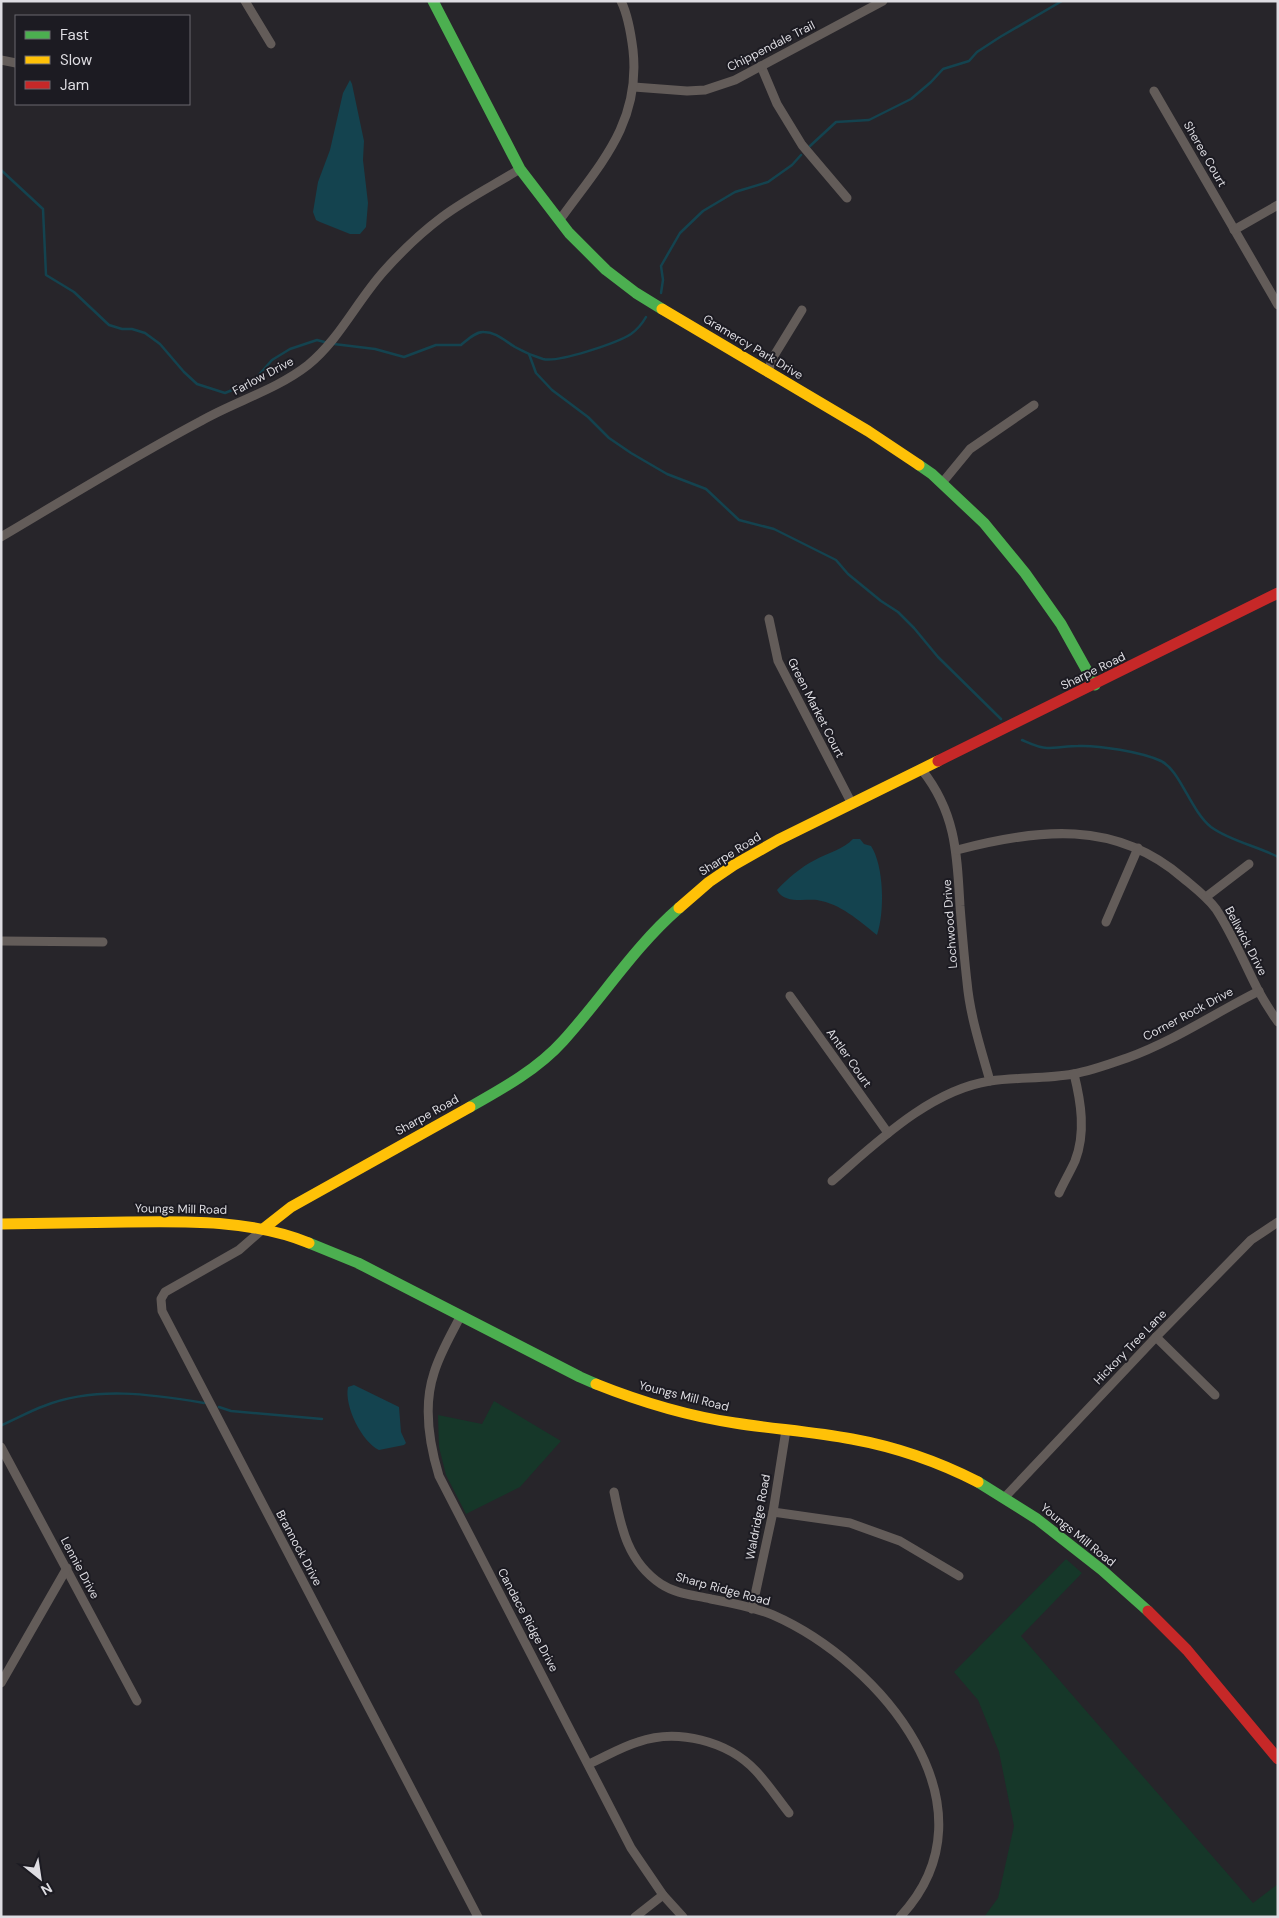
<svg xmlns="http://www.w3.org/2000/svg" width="1279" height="1918" font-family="'DM Sans',sans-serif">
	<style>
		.green { fill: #163729 }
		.water { fill: #14434f }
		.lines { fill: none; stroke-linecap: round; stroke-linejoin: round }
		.stream { stroke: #14434f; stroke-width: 2.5 }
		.street { stroke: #635c59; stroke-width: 9 }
		.fast { stroke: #4caf50; stroke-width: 11 }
		.slow { stroke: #ffc107; stroke-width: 11 }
		.jam { stroke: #c62828; stroke-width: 11 }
		.labels { text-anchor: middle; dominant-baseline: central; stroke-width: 4; stroke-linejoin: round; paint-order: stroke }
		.street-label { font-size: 12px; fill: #dedde2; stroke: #1c1b22 }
	</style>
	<rect width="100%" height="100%" fill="#27252a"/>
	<g class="green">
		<polygon points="494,1401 561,1441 520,1487 466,1514 446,1475 439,1447 438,1415 482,1424"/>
		<polygon points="1066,1559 1082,1573 1021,1636 1253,1903 1278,1884 1278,1917 984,1917 998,1898 1014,1826 999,1752 978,1700 954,1672"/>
	</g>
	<g class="water">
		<polygon points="350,80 352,84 364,141 363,160 368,203 366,227 360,234 350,234 320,222 316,220 313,212 318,182 330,150 343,93"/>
		<path d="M 853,839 L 860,839 L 864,844 L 871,846 C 884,866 885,912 877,935 C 858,920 841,904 817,900 C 804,899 784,904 777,890 C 787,879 801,867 815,860 C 827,853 844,849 853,839 Z"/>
		<path d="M 354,1385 L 399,1407 L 401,1432 L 406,1443 L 404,1445 L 379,1450 C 362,1442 344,1406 348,1387 Z"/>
	</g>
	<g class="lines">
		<g class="stream">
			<polyline points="810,146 836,122 869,120 911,99 931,82 943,69 969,61 977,52 1000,37 1062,1"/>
			<polyline points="1,170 43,209 46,275 74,292 109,325 122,329 132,329 145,333 160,344 184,372 197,384 225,393 242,386 257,377 272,360 290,349 317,340 328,343"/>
			<polyline points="661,293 663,280 661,266 680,233 703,211 735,192 768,182 792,165 801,155"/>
			<path d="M 334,344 L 375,349 L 404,357 L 436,345 L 461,345 C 467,340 476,331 484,332 C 496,332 505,341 515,347 C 524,352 533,356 543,359 C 558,363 617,343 631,334 C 638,329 642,324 646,317"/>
			<polyline points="529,354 536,373 552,390 588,417 609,438 631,453 667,474 706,489 739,520 774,529 836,560 848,574 881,601 898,612 914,628 938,657 1001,719"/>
			<path d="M 1022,740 C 1029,743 1039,748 1047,748 C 1057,748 1068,746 1078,746 C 1098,745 1142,752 1161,761 C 1180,770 1190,810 1211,827 C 1230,841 1257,846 1278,857"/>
			<polyline points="219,1407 231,1411 322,1419"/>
			<path d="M 2,1425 C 16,1419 30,1411 44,1406 C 94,1386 152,1394 204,1403"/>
		</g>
		<g class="street">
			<polyline points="245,1 271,44"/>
			<polyline points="1,60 16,63"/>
			<polyline points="761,66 777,104 802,145 847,198"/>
			<polyline points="634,87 687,91 705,90 735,80 883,1"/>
			<polyline points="1154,91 1278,305"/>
			<path d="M 559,221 C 599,165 641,124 633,50 C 631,34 628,15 621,1"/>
			<polyline points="1234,230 1278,205"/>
			<polyline points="768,373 772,359 802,310"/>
			<polyline points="942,483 970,449 1034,405"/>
			<path d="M 1,537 C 67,498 133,457 201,421 C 236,401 276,390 308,365 C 339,340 357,301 384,271 C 401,252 422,232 442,217 C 466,199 494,185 520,169"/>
			<polyline points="769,619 778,661 852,804"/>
			<path d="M 922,770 C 956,813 957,854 960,906 C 962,931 964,956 967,982 C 970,1016 981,1049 990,1081"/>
			<path d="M 957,850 C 1038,829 1115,819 1183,878 C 1195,888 1207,897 1216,909 C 1233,935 1244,963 1258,990 C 1264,1001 1271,1012 1278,1022"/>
			<polyline points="1206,897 1249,864"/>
			<polyline points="1106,922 1138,848"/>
			<polyline points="1,941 103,942"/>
			<polyline points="790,996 888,1133"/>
			<path d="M 832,1181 C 876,1143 930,1090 990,1081 C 1017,1077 1046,1079 1073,1074 C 1091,1071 1110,1064 1127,1058 C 1174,1041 1215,1013 1259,991"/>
			<path d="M 1059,1193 C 1064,1182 1070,1172 1075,1161 C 1086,1133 1081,1102 1074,1074"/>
			<polyline points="263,1229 239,1250 165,1292 161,1299 162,1311 478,1917"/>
			<path d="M 460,1317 C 451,1335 440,1353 434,1373 C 423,1406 429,1443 439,1476 L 631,1848 L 663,1895 L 683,1917"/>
			<polyline points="1156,1337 1215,1395"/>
			<polyline points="1,1447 137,1701"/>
			<path d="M 614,1492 C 621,1528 628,1562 661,1584 C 676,1594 694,1595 711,1599 C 732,1603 754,1607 773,1615 C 880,1662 1003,1807 900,1917"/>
			<polyline points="1005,1497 1156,1337 1251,1240 1278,1222"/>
			<polyline points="773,1512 850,1523 900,1541 959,1576"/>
			<polyline points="752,1609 773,1512 786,1430"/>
			<polyline points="1,1683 67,1568"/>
			<path d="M 589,1764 C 605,1757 621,1747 638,1742 C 677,1728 728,1741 756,1771 C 768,1784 778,1799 789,1813"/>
			<polyline points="635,1917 663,1895"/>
		</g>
		<g class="fast">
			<polyline points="433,1 520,169 569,233 606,270 636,293 662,309"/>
			<polyline points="919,465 932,474 984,523 1025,573 1061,624 1095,685"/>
			<path d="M 470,1107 C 502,1089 538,1069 563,1041 C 603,997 634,947 679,908"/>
			<polyline points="309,1243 358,1263 580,1377 596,1384"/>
			<polyline points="978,1482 1037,1519 1102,1570 1148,1611"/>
		</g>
		<g class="slow">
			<polyline points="662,309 868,431 919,465"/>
			<polyline points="679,908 709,882 734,865 778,840 938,761"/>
			<path d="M 1,1224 C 43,1223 85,1223 127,1222 C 187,1221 253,1220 309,1243"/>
			<polyline points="263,1229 291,1207 470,1107"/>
			<path d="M 596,1384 C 641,1402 688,1416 735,1423 C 774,1429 814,1432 852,1439 C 896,1447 939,1462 978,1482"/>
		</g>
		<g class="jam">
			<polyline points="938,761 1278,593"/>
			<polyline points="1148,1611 1187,1650 1278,1759"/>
		</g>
	</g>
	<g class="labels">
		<g class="street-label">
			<text transform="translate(771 46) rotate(-27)">Chippendale Trail</text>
			<text transform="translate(1205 154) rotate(60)">Sheree Court</text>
			<text transform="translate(753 347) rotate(31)">Gramercy Park Drive</text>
			<text transform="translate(263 376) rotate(-28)">Farlow Drive</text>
			<text transform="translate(1093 671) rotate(-26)">Sharpe Road</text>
			<text transform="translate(816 708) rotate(63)">Green Market Court</text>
			<text transform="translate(730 854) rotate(-32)">Sharpe Road</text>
			<text transform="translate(950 924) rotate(-94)">Lochwood Drive</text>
			<text transform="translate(1246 941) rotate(62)">Bellwick Drive</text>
			<text transform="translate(1188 1014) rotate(-28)">Corner Rock Drive</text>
			<text transform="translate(849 1058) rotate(55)">Antler Court</text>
			<text transform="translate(427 1115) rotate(-29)">Sharpe Road</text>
			<text transform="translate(181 1209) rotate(1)">Youngs Mill Road</text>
			<text transform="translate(1130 1347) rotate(-46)">Hickory Tree Lane</text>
			<text transform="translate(684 1396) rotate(14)">Youngs Mill Road</text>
			<text transform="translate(758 1517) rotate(-79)">Waldridge Road</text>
			<text transform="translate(1078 1535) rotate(39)">Youngs Mill Road</text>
			<text transform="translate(299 1548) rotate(62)">Brannock Drive</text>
			<text transform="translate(80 1568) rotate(62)">Lennie Drive</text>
			<text transform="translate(723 1589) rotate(15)">Sharp Ridge Road</text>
			<text transform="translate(528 1620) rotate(62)">Candace Ridge Drive</text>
		</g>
	</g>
	<rect width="1279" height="1918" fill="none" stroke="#dedde2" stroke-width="5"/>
	<rect x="15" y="15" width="175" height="90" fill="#1c1b22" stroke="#6a696f"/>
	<rect x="25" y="31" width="25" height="8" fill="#4caf50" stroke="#6a696f"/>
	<text x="60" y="40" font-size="15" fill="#dedde2">Fast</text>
	<rect x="25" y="56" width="25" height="8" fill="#ffc107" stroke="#6a696f"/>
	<text x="60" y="65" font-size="15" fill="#dedde2">Slow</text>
	<rect x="25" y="81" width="25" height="8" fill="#c62828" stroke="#6a696f"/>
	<text x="60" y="90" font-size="15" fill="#dedde2">Jam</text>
	<g transform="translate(40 1878) rotate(150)" stroke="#1c1b22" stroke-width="4" paint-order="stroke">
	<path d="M0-4L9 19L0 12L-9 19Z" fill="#dedde2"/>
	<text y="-8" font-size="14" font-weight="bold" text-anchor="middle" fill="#dedde2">N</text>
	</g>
</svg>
